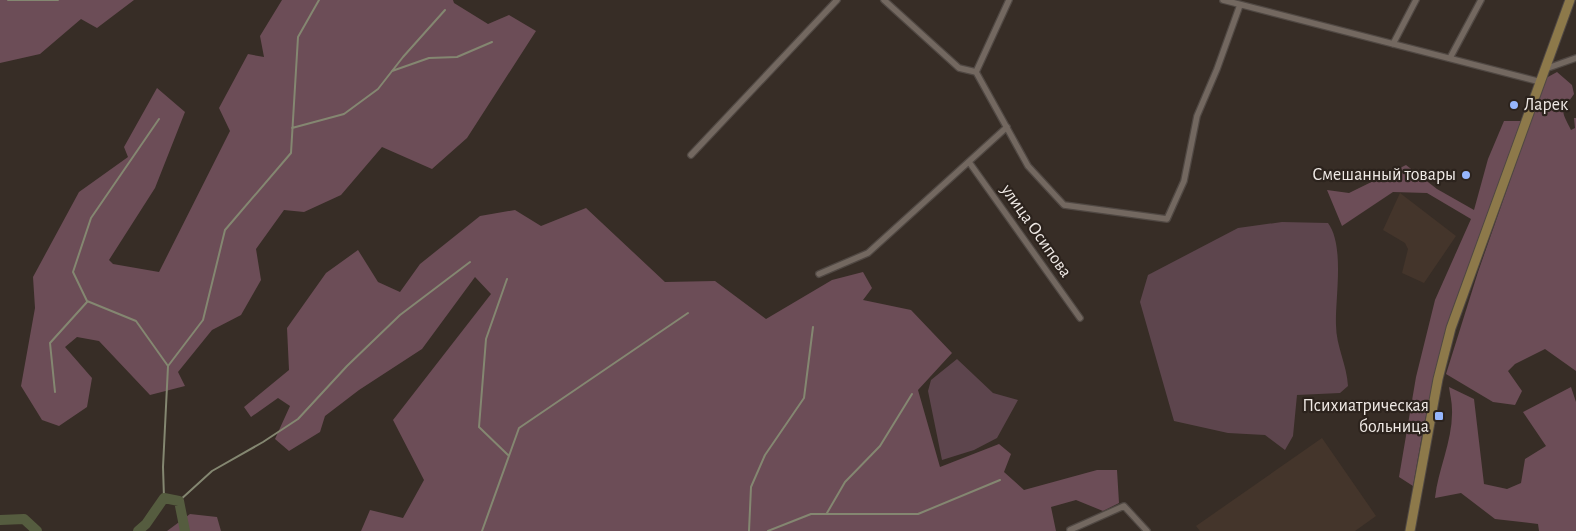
<svg xmlns="http://www.w3.org/2000/svg" width="1576" height="531" font-family="'Alegreya Sans',sans-serif">
<style>
.built{fill:#44352b}
.green{fill:#5d454d}
.forest{fill:#6c4d57}
.lines{fill:none;stroke-linecap:round;stroke-linejoin:round}
.stream{stroke:#848771;stroke-width:2}
.river{stroke:#555c3f;stroke-width:10}
.street-casing{stroke:#504843;stroke-width:8}
.primary-casing{stroke:#504843;stroke-width:11}
.street{stroke:#736860;stroke-width:5.5}
.primary{stroke:#8d794a;stroke-width:9}
.poi-dot{fill:#96b6fd;stroke:#2c231d;stroke-width:2}
.labels{text-anchor:middle;dominant-baseline:central;stroke-width:4.5;stroke-linejoin:round;paint-order:stroke}
.poi-label{font-size:18px;fill:#f0eae6;stroke:#2c231d;text-anchor:end}
.street-label{font-size:18px;fill:#f0eae6;stroke:#2c231d}
</style>
<rect width="100%" height="100%" fill="#372d26"/>
<path class="built" d="M1400 193 1456 236 1424 283 1402 273 1408 249 1405 243 1383 230Z
M1322 438 1376 516 1355 531H1200L1196 526Z"/>
<path class="green" d="M1282 222 1328 223C1345 246 1335 298 1336 325 1336 346 1347 365 1348 386L1340 393 1297 395 1293 436 1285 450 1265 435 1228 433 1174 421 1140 302 1148 275 1238 228Z
M957 359 993 393 1018 400 997 438 974 450 942 460 928 391 931 380Z"/>
<path class="forest" d="M0 0H134L97 28 81 19 40 54 0 63Z
M282 0H453L454 3 488 24 509 15 536 31 467 138 432 169 382 147 341 195 304 212 284 210 256 249 261 280 241 315 212 330 178 372 185 386 150 395 99 341 77 337 65 347 92 378 87 407 59 426 42 420 21 386 35 308 33 277 79 192 128 157 124 147 157 88 185 112 155 188 109 260 113 264 159 272 230 131 219 108 248 54 264 57 260 36Z
M1557 72 1572 85 1574 94C1562 112 1559 107 1571 130L1575 128 1574 118H1576V371L1545 349 1515 364 1508 371 1522 391 1515 405 1493 402 1446 374 1478 272 1546 78Z
M1504 121H1521L1453 308 1424 424 1413 486 1399 477 1416 377 1435 300 1471 219 1427 193 1393 192 1342 226 1327 190 1349 193 1406 165 1437 189 1474 210 1488 159Z
M586 208 665 282 715 281 766 319 832 280 863 272 872 288 863 300 911 310 952 353 918 390 940 467 999 444 1011 454 1004 472 1024 490 1097 470H1117L1119 503 1103 511 1076 500 1051 507 1056 531H361L370 510 403 518 424 480 393 420 491 294 475 277 422 349 359 390 325 416 320 432 289 451 275 439 290 406 278 398 251 417 244 407 289 370 287 328 326 273 358 250 378 282 400 292 420 264 480 216 515 210 541 226Z
M1449 387 1474 399 1484 484 1507 489 1521 483 1525 459 1546 446 1523 412 1571 387 1576 402V531H1539L1538 524 1495 519 1461 493 1435 498C1438 469 1453 440 1452 410 1452 402 1450 394 1449 387Z
M190 514 217 517 221 531H167Z"/>
<g class="lines">
<path class="stream" d="M8 0H58
M392 71 429 58 457 57 492 42
M159 119 91 218 73 272 87 301 136 321 168 366
M292 128 344 114 378 89 403 57 445 10
M507 279 486 339 479 427 508 455
M55 392 50 343 87 302
M164 498 163 467 168 366 203 320 225 230 291 153 298 37 319 0
M179 501 212 471 263 442 298 419 347 366 400 315 470 262
M827 513 845 482 880 446 912 394
M482 531 519 428 688 313
M749 531 751 487 765 455 804 398 813 327
M768 531 811 514H918L1000 480"/>
<path class="river" d="M0 520 24 519 37 531
M138 531 146 524 164 498 179 501 185 531"/>
<g class="street-casing">
<path id="street" d="M884 0 959 68 976 72
M1009 0 976 72 1028 166 1064 205 1167 219 1184 181 1197 116 1217 69 1240 5
M1223 0 1541 82
M1393 44 1416 0
M1450 58 1481 0
M1545 69 1576 58
M691 155 837 0
M969 162 1080 318
M819 274 868 253 1007 127
M1070 530 1124 506 1147 531"/>
</g>
<g class="primary-casing">
<path id="primary" d="M1410 531 1438 379 1451 328 1570 0"/>
</g>
<use href="#street" class="street"/>
<use href="#primary" class="primary"/>
</g>
<g class="poi-dot">
<circle cx="1514" cy="105" r="5"/>
<circle cx="1466" cy="175" r="5"/>
<rect x="1434" y="411" width="10" height="10" rx="2.5"/>
</g>
<g class="labels">
<g class="poi-label">
<text x="1524" y="105" text-anchor="start">Ларек</text>
<text x="1456" y="175">Смешанный товары</text>
<text x="1429" y="406">Психиатрическая<tspan x="1429" dy="21">больница</tspan></text>
</g>
<g class="street-label">
<text transform="translate(1036 231) rotate(55)">улица Осипова</text>
</g>
</g>
</svg>
